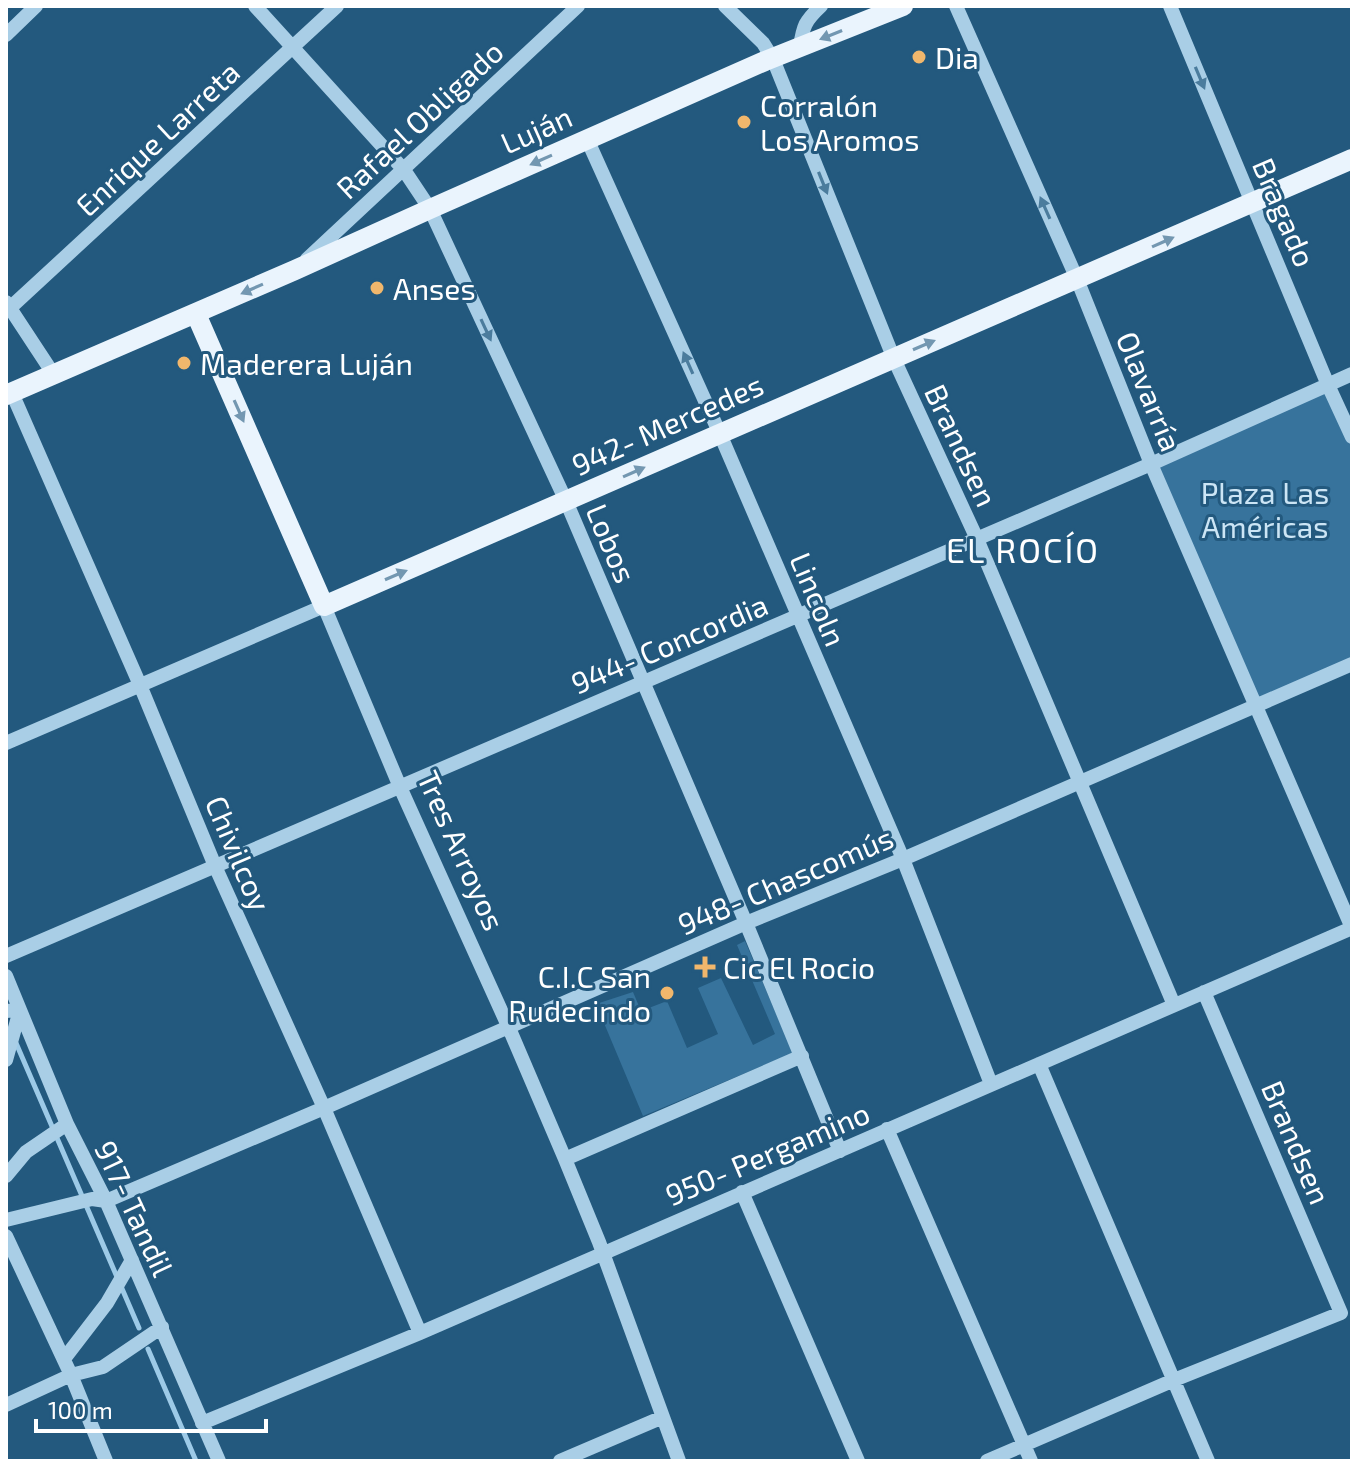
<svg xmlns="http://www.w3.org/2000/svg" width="1358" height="1467" font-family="'Exo 2',sans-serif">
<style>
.green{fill:#37739c}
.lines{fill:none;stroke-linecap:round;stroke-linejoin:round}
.stream{stroke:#9dcae7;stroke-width:5}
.minor{stroke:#a9cee6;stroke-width:14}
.major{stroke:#eaf4fd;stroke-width:20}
.oneway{fill:#7397b1}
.oneway2{fill:#4b7c9d}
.poi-dot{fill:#f1b76c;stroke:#23597e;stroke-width:3}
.labels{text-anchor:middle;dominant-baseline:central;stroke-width:6;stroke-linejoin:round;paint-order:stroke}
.poi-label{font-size:30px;fill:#fff;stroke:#23597e;text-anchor:start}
.street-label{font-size:30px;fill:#fff;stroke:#23597e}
.park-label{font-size:30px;fill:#cce5f5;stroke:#23597e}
.quarter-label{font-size:34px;letter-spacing:2px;fill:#fff;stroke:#23597e}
</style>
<rect width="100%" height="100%" fill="#23597e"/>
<path class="green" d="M1328 385 1352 437V664L1256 706 1151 464Z
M745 941 793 1053 643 1116 596 1004 633 992 641 1011 667 1001 687 1048 718 1034 698 988 721 978 753 1045 775 1034 737 945Z"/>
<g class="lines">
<path class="stream" d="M16 1043 139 1328
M148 1349 196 1461"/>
<path class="minor" d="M255 6 404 170 430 209 566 501 746 923 840 1151
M725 6 763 43 773 59 894 359 977 539 1174 1005
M956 6 1077 279 1151 464 1352 928
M1170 6 1328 385 1352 437
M6 35 36 6
M800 47C803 26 805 21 821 6
M587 139 720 434 903 859 991 1084
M307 259 578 6
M6 302 54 375
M11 307 337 6
M12 393 140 685 215 866 324 1108 420 1333
M6 743 324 606 400 787 509 1028 565 1159 599 1242 679 1461
M6 956 1151 464 1352 374
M6 976 67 1124 106 1201 219 1461
M6 1011 20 1010 6 1060
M1039 1064 1208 1461
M887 1129 1031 1461
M565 1159 802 1056
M6 1176 26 1152 67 1124
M742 1192 858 1461
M6 1220 92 1199 106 1201 324 1108 746 923 903 859 1352 664
M6 1236 71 1375 106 1461
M64 1359 107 1303 132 1260
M6 1405 71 1375 103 1367 162 1327
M202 1423 420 1333 1352 928
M560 1461 663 1417
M987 1461 1174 1380 1341 1313 1204 992"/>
<path class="major" d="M196 314 324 606 1352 159
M6 395 295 270 430 209 765 61 903 6"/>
</g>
<defs><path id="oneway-solid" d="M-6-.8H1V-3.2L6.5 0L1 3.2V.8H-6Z" transform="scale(2)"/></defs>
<g class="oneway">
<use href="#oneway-solid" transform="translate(831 35) rotate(158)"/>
<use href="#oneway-solid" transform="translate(541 160) rotate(156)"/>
<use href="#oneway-solid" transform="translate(1163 242) rotate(-24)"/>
<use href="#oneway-solid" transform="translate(252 289) rotate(156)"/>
<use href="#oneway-solid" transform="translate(924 345) rotate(-23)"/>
<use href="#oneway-solid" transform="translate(239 411) rotate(66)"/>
<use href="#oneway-solid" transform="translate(634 472) rotate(-24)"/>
<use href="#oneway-solid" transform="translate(396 575) rotate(-23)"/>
</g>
<g class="oneway2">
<use href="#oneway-solid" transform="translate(1200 78) rotate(67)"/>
<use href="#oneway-solid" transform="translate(823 183) rotate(68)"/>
<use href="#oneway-solid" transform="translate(1045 208) rotate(-114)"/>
<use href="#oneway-solid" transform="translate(486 330) rotate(65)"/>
<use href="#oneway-solid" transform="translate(688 363) rotate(-114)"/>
</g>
<g class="poi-dot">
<circle cx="919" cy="57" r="8"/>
<circle cx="744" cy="122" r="8"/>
<circle cx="377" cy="288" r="8"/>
<circle cx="184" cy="363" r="8"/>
<path d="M701 955h8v8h8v8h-8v8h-8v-8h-8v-8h8z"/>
<circle cx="667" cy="993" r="8"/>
</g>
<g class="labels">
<g class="poi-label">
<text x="935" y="57">Dia</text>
<text x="760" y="105">Corralón<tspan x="760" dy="34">Los Aromos</tspan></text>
<text x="393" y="288">Anses</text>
<text x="200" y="363">Maderera Luján</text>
<text x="723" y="967">Cic El Rocio</text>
<text x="651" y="976" text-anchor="end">C.I.C San<tspan x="651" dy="34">Rudecindo</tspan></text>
</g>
<g class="street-label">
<text transform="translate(419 119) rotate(-43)">Rafael Obligado</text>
<text transform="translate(536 129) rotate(-24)">Luján</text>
<text transform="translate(157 138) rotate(-43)">Enrique Larreta</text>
<text transform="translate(1285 212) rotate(67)">Bragado</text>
<text transform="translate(1150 391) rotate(68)">Olavarría</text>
<text transform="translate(667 424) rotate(-24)">942- Mercedes</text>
<text transform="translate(962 445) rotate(65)">Brandsen</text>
<text transform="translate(612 543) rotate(67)">Lobos</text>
<text transform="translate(819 599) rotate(67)">Lincoln</text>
<text transform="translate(669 643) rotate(-23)">944- Concordia</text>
<text transform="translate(462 850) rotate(66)">Tres Arroyos</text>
<text transform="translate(239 853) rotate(67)">Chivilcoy</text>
<text transform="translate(785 880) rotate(-23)">948- Chascomús</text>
<text transform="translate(1297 1142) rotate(67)">Brandsen</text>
<text transform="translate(767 1153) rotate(-23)">950- Pergamino</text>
<text transform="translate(135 1208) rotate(65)">917- Tandil</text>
</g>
<g class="park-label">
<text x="1265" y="492">Plaza Las<tspan x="1265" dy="34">Américas</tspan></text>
</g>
<g class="quarter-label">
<text x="1023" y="549">EL ROCÍO</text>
</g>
</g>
<rect width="1358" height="1467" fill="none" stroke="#ffffff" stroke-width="16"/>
<path d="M36 1419v12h230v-12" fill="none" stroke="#ffffff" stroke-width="4"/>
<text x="48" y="1419" font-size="24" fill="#ffffff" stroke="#23597e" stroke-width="6" paint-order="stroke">100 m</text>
</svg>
